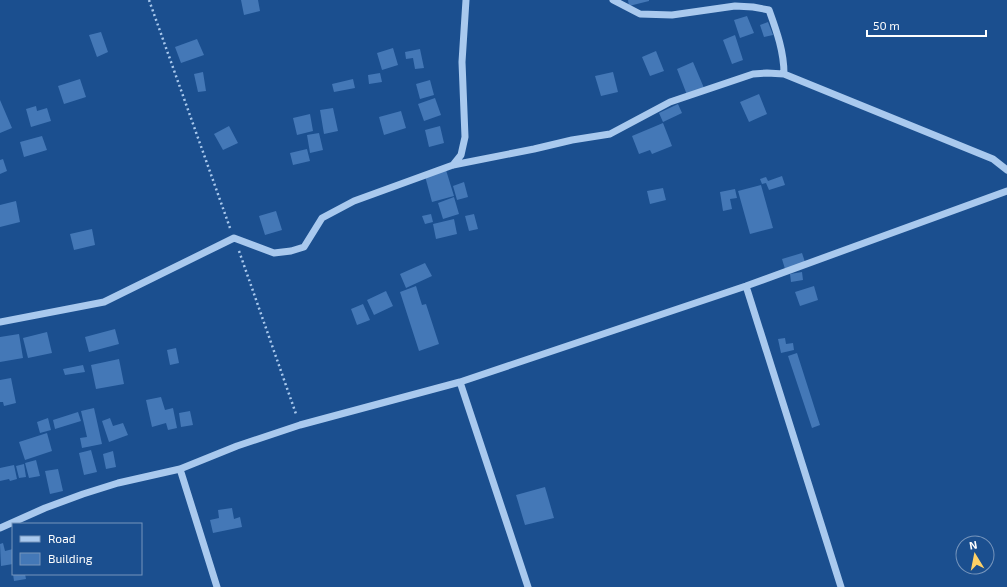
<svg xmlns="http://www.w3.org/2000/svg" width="1007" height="587" font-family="'Exo 2',sans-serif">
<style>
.building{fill:#4478b7}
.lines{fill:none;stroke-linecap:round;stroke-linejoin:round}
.path{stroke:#a9c9ee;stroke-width:2.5;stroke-dasharray:2 3;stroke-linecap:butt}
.minor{stroke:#a9c9ee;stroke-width:7}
</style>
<rect width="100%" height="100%" fill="#1b4f8f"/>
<path class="building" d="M241 0H258L260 11 244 15Z
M628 0H649V1L629 6Z
M747 16 754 33 740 38 734 20Z
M768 22 773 35 764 37 760 25Z
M101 32 108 52 97 57 89 35Z
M735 35 743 60 732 64 723 40Z
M197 39 204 55 181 63 175 47Z
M393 48 398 65 382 70 377 53Z
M420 49 424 68 415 69 413 58 406 59 405 52Z
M656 51 664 71 650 76 642 57Z
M693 62 704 88 687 95 677 69Z
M203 72 206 91 198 92 194 74Z
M613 72 618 92 601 96 595 76Z
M380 73 382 82 369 84 368 75Z
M80 79 86 97 64 104 58 86Z
M353 79 355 88 334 92 332 84Z
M430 80 434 95 420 99 416 84Z
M759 94 767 114 749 122 740 102Z
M435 98 441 115 424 121 418 104Z
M0 100 12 128 0 133Z
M678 104 682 113 663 122 659 113Z
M36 106 37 111 47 108 51 121 31 127 26 109Z
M333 108 338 131 324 134 320 110Z
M401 111 406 128 384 135 379 117Z
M310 114 313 131 297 135 293 118Z
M663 123 672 146 652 154 650 150 639 154 632 136Z
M229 126 238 143 223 150 214 134Z
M440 126 444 143 429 147 425 130Z
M319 133 323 150 310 153 307 135Z
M42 136 47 150 24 157 20 142Z
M307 149 310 161 293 165 290 153Z
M3 159 7 171 0 174V160Z
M446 170 454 196 432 202 425 176Z
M782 176 785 185 769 190 766 183 762 184 760 179 766 177 768 181Z
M464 182 468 197 457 200 453 186Z
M761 185 773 228 750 234 738 191Z
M663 188 666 200 650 204 647 191Z
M735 189 737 198 730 199 732 209 723 211 720 192Z
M454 197 459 214 443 219 438 203Z
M16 201 20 222 0 227V205Z
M276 211 282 230 265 235 259 216Z
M431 214 433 222 425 224 422 216Z
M474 214 478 229 469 231 465 216Z
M454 219 457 234 436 239 433 224Z
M92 229 95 245 74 250 70 234Z
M802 253 805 262 785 269 782 259Z
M425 263 432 276 406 288 400 274Z
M802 272 803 280 791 282 790 274Z
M416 286 422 305 426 304 439 344 419 351 400 292Z
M814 286 818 300 800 306 795 292Z
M386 291 393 306 374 315 367 300Z
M363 304 370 320 357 325 351 309Z
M115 329 119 344 89 352 85 337Z
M47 332 52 353 28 358 23 338Z
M19 334 23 358 0 362V337Z
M785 338 786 344 793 343 794 350 781 353 778 339Z
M176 348 179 363 170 365 167 350Z
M797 353 820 425 812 428 788 356Z
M119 359 124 384 96 389 91 365Z
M83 365 85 372 65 375 63 369Z
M11 378 16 403 4 406 3 402H0V380Z
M161 397 165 410 173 408 177 428 168 430 166 423 152 427 146 400Z
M94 408 102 444 82 448 80 438 87 437 81 411Z
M190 411 193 425 181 427 179 413Z
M78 412 81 421 55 429 53 420Z
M48 418 51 430 40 433 37 422Z
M110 418 113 426 123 423 128 435 109 442 102 421Z
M47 433 52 451 25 460 19 442Z
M91 450 97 472 84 475 79 453Z
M113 451 116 467 106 469 103 454Z
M36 460 40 476 29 478 25 463Z
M24 464 26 477 19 478 16 466Z
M14 465 17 479 10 481 9 479 0 481V468Z
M58 469 63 491 50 494 45 471Z
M545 487 554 518 525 525 516 495Z
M232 508 234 519 240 517 242 527 213 533 210 520 219 518 218 510Z
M3 543 5 551 13 549V564L1 566 0 544Z
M13 574H25L26 579 14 581Z"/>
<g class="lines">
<path class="path" d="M149 0 230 228
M239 251 296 414"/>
<path class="minor" d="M613 0 640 14 672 15 735 6 753 7 769 10C777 32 784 52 784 74L993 159 1007 170
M453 165 461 155 465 137 462 62 466 0
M746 286 841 587
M0 322 104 302 234 238 274 253 291 251 304 247 322 218 354 201 453 165 534 149 572 140 610 134 670 102 753 74 767 73 784 74
M460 382 528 587
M180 469 217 587
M0 528 45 508 83 494 118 483 180 469 237 446 300 425 460 382 746 286 1007 191"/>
</g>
<rect x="12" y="523" width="130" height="52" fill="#1b4f8f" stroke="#7695bc"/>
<rect x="20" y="536" width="20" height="6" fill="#a9c9ee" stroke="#7695bc"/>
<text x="48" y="543" font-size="12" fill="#ffffff">Road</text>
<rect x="20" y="553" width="20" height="12" fill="#4478b7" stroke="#7695bc"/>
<text x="48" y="563" font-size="12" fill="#ffffff">Building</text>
<g transform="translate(975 555) rotate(350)"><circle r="19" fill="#1b4f8f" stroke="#7695bc"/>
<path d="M0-3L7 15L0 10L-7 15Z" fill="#ffd166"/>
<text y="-6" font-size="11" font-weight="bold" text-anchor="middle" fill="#ffffff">N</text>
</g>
<path d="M867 30v6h119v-6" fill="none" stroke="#ffffff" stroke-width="2"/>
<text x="873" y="30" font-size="12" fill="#ffffff" stroke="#1b4f8f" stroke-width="3" paint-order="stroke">50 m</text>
</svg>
